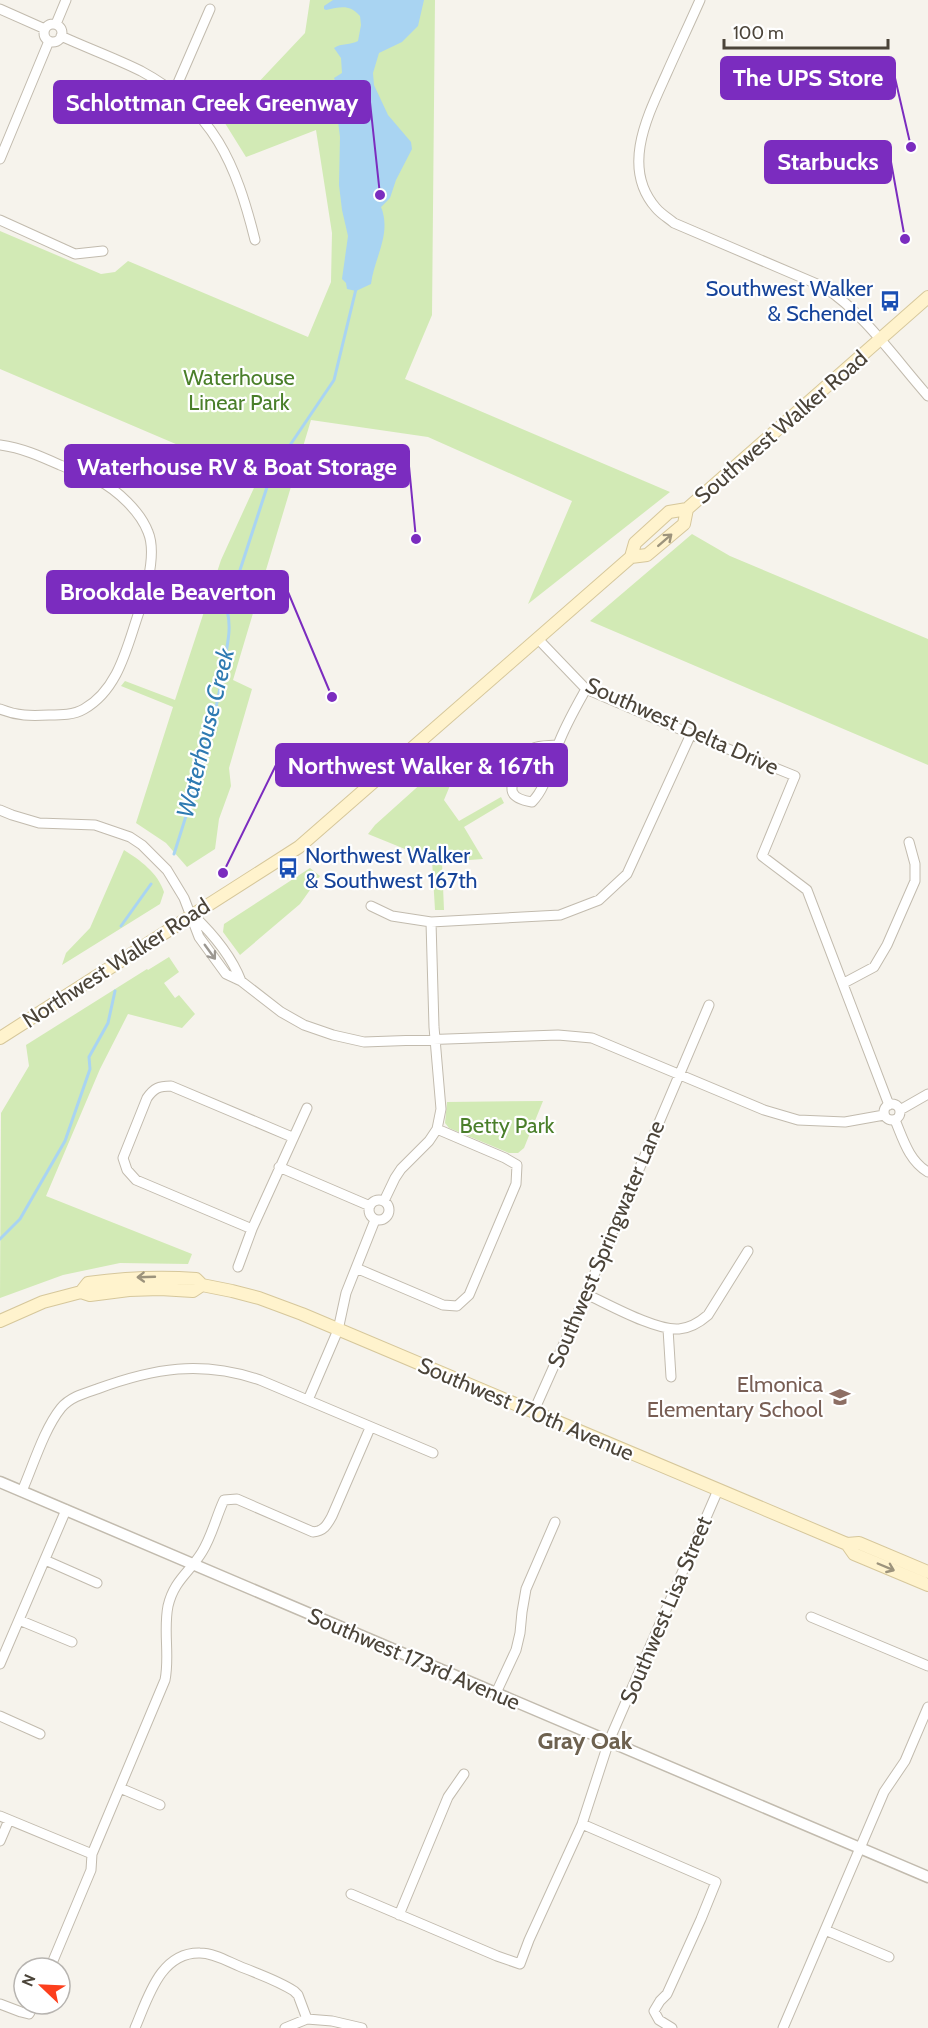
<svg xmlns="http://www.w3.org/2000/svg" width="928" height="2028" font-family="Cabin,sans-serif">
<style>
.green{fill:#d2eab5}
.water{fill:#a9d4f2}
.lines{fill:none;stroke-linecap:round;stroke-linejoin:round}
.stream{stroke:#a9d4f2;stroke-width:3}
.minor-casing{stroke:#c2bbae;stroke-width:11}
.tertiary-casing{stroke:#c2bbae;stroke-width:13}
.secondary-casing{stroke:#d6c79b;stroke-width:14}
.minor{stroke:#fff;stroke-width:9}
.tertiary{stroke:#fff;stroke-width:10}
.secondary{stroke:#fff3cd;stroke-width:12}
.oneway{stroke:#9c937c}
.oneway2{stroke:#9c9892}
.labels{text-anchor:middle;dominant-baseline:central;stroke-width:4.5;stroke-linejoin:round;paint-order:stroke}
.transit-label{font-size:22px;fill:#164399;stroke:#fff;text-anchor:end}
.park-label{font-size:22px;fill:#4a7f2a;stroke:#fff}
.street-label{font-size:22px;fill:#4b4439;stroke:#fff}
.education-label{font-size:22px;fill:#785e54;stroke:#fff;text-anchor:end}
.water-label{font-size:24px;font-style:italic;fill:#2e7ab2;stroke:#fff}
.neighbourhood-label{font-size:24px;font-weight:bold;fill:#6e6250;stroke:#fff}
.leader{fill:none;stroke:#7b2cbf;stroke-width:2}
.callout-dot{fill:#7b2cbf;stroke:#fff;stroke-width:2}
.callout{fill:#7b2cbf;stroke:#7b2cbf;stroke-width:2}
.callout-label{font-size:24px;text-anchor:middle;font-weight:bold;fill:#fff}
</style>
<rect width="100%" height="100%" fill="#f6f3ec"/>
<path class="green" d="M310 0H435L432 315 405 379 670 492 528 604 572 501 428 437 311 420 233 680 252 689 229 768 231 786 219 819 215 849 187 867 166 843 136 823 173 707 121 686 125 681 175 700 221 560 258 479 0 369V231L101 274 115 272 128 261 308 337 331 282 332 233 316 130 246 157 223 120 305 33Z
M692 534 730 556 928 639V765L590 621Z
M456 743 466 747 444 800 459 821 501 797 504 803 464 827 483 859 442 862 444 910H435L432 860 368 834 375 825 454 754V745Z
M124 850C140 860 158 873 164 892L160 904 62 965 66 953 90 928Z
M310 868 320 876 300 904 240 955 223 932 224 924Z
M169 957 179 972 164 983 175 998 179 995 195 1014 182 1028 128 1014 100 1069 46 1196 192 1254 188 1264 120 1263 63 1275 0 1298 1 1113 29 1066 26 1045 147 969 148 970Z
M543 1101 524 1148 518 1153H509L449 1128 445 1123 447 1102Z"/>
<path class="water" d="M333 0H424L418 26 402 42 379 53 373 73 374 85 388 115 411 142 412 149 396 180 390 198 381 207C392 234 374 258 371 284L356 291 347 289 346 283 342 279 348 236 342 210 339 185 340 137 337 113V106L341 96 334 78 342 73 341 58 334 48C341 43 351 45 358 41L361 25 360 16C349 4 341 7 326 10L324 9V6Z"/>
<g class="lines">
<path class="stream" d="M174 854C194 791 214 730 224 665 227 645 232 629 227 610L269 481 282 457 334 380 356 289
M121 926 151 884
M0 1239 20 1219 65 1141 90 1069 89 1057 108 1023 115 991"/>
<g class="minor-casing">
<path id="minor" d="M700 0C689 25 677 50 666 75 647 117 621 168 656 208 661 214 668 218 674 223L824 287C863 312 897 361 928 396
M0 9 45 29
M56 24 66 0
M44 33a9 9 0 1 1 18 0a9 9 0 1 1-18 0Z
M61 36C87 48 115 58 141 71 214 110 236 164 255 240
M174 92 210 9
M0 159 49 41
M0 220 75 254 103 251
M0 445C22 448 40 456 60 465 72 470 86 474 98 480 117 490 140 511 148 532 157 553 146 591 139 612 127 646 119 689 84 709 74 715 61 715 49 715 31 716 17 716 0 709
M538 639 586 689 691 734 795 776 762 856 807 890 889 1105
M557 745C550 746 540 745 534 748 524 753 521 761 517 770 509 790 508 798 532 802 547 787 550 763 558 745 565 726 576 707 586 689
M0 810 12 815 39 823 95 825 130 837 142 845 167 870 184 898 199 937 226 974 241 981 281 1012 304 1025 333 1035 364 1042 558 1035 592 1038 764 1110 798 1120 845 1122 884 1115
M371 906 392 916 431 922 560 915 599 900 627 874 691 734
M193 915C213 934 231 955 241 981
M844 983 874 967 887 945 915 881V864L909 842
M884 1112a8 8 0 1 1 16 0a8 8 0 1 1-16 0Z
M900 1110 928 1094
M895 1120C903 1139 909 1161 928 1172
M279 1167 370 1206
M369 1210a10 10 0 1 1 20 0a10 10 0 1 1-20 0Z
M384 1201 395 1178 401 1169 429 1141 437 1129 441 1109 434 1027 431 922
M252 1229 136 1180 127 1170 123 1158 147 1098C154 1088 159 1086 171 1086L292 1137
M238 1267 252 1229 307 1108
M356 1268 443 1305 457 1306 469 1295 516 1184 517 1165 505 1158 437 1129
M586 1294C608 1304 656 1331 679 1329 690 1328 700 1322 708 1315L748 1251
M668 1329 671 1377
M308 1400 338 1330 346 1293 375 1220
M533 1413 586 1294 709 1005
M22 1491C33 1466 44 1429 61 1408 70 1397 85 1393 97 1389 154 1368 201 1360 260 1380L433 1453
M45 1560 97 1583
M811 1617 928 1666
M19 1620 72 1642
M0 1664 66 1510
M496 1693 516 1650 520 1633 522 1612 526 1589 555 1522
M0 1716 40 1734
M120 1788 160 1805
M0 1816 92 1854
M582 1824 716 1882 701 1919 667 1994 660 2001 654 2011 659 2020 672 2028
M0 1841 9 1820
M351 1894 497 1956 520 1964 529 1940 582 1824 609 1741 718 1490
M399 1915 448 1797 464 1774
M825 1930 889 1957
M50 1968 91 1870 92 1854 165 1680C170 1656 163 1631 168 1606 174 1580 190 1572 202 1552 212 1536 216 1517 224 1500L237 1499 313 1532C324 1531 327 1525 332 1516L370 1428
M0 2004 21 2012 29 2014 35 2004
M135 2028C148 1998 160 1952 200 1953 213 1953 227 1961 239 1966 258 1974 277 1980 294 1991L298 1995 307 2019
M285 2028 307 2019 332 2021 362 2028
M783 2028 884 1792 905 1761 928 1707"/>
</g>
<g class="tertiary-casing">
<path id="tertiary" d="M0 1482 928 1877"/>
</g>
<g class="secondary-casing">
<path id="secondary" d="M631 557 635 543 669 512 687 509 928 297
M0 1038 299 847 631 557 647 555 684 524 687 509
M81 1292 88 1283C124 1278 159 1276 196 1279L202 1285 232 1291 259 1298 302 1314 847 1544 859 1543 928 1572
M0 1321 43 1302 81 1292 90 1295 129 1290 160 1289 193 1291 202 1285
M847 1544 854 1554 928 1585"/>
</g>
<use href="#minor" class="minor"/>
<use href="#tertiary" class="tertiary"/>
<use href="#secondary" class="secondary"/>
</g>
<defs><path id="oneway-shaft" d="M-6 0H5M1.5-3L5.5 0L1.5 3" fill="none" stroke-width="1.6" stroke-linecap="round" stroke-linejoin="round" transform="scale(1.5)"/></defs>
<g class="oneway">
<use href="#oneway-shaft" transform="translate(665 540) rotate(-41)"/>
<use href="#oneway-shaft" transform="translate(146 1277) rotate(178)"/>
<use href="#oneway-shaft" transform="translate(886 1567) rotate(23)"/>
</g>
<use class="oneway2" href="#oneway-shaft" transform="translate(210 952) rotate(54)"/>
<defs>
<g id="bus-bare" transform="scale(1.62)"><path d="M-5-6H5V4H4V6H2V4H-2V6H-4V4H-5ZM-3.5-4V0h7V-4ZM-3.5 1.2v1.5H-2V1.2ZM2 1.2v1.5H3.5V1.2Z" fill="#1a4fb4" stroke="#fff" stroke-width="2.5" paint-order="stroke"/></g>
<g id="school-bare" transform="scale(1.62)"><path d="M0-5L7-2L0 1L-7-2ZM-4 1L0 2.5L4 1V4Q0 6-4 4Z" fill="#8d6e63" stroke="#fff" stroke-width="2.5" paint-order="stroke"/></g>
</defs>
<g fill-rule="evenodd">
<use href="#bus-bare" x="890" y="301"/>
<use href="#bus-bare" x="288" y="868"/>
<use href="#school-bare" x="840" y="1397"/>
</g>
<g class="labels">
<g class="transit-label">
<text x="873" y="288">Southwest Walker<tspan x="873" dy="25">&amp; Schendel</tspan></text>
<text x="305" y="855" text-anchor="start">Northwest Walker<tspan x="305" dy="25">&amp; Southwest 167th</tspan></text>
</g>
<g class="park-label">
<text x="239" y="377">Waterhouse<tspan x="239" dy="25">Linear Park</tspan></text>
<text x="507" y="1125">Betty Park</text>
</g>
<g class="street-label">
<text transform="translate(781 427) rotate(-41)">Southwest Walker Road</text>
<text transform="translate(682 726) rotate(24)">Southwest Delta Drive</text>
<text transform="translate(116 963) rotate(-33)">Northwest Walker Road</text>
<text transform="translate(606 1244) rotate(-67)">Southwest Springwater Lane</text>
<text transform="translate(526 1409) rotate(23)">Southwest 170th Avenue</text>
<text transform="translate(666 1610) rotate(-67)">Southwest Lisa Street</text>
<text transform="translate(414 1659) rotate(23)">Southwest 173rd Avenue</text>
</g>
<g class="education-label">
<text x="823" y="1384">Elmonica<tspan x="823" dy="25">Elementary School</tspan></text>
</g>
<g class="water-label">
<text transform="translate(205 733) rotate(-76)">Waterhouse Creek</text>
</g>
<g class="neighbourhood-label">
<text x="585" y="1740">Gray Oak</text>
</g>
</g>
<path class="leader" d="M911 147L895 78M380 195L370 102M905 239L891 162M416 539L409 466M332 697L288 592M223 873L276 765"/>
<g class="callout-dot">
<circle cx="911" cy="147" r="6"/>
<circle cx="380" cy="195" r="6"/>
<circle cx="905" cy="239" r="6"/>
<circle cx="416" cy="539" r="6"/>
<circle cx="332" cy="697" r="6"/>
<circle cx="223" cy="873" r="6"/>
</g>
<g class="callout">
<rect x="721" y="57" width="174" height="42" rx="6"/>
<rect x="54" y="81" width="316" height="42" rx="6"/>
<rect x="765" y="141" width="126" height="42" rx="6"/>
<rect x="65" y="445" width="344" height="42" rx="6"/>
<rect x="47" y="571" width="241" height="42" rx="6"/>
<rect x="276" y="744" width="291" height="42" rx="6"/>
</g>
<g class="callout-label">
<text x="808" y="86">The UPS Store</text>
<text x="212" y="111">Schlottman Creek Greenway</text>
<text x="828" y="170">Starbucks</text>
<text x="237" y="475">Waterhouse RV &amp; Boat Storage</text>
<text x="168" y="600">Brookdale Beaverton</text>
<text x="421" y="774">Northwest Walker &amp; 167th</text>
</g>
<g transform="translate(42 1986) rotate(293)"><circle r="28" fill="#ffffff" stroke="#b7b4b0" stroke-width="1.5"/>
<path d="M0-4.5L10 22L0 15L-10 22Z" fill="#fc3f1d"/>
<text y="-9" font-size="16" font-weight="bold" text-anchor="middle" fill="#4b4439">N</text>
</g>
<path d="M724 39v9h164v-9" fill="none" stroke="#4b4439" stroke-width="3"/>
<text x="733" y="39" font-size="18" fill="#4b4439" stroke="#ffffff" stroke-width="4.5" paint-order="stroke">100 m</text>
</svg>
